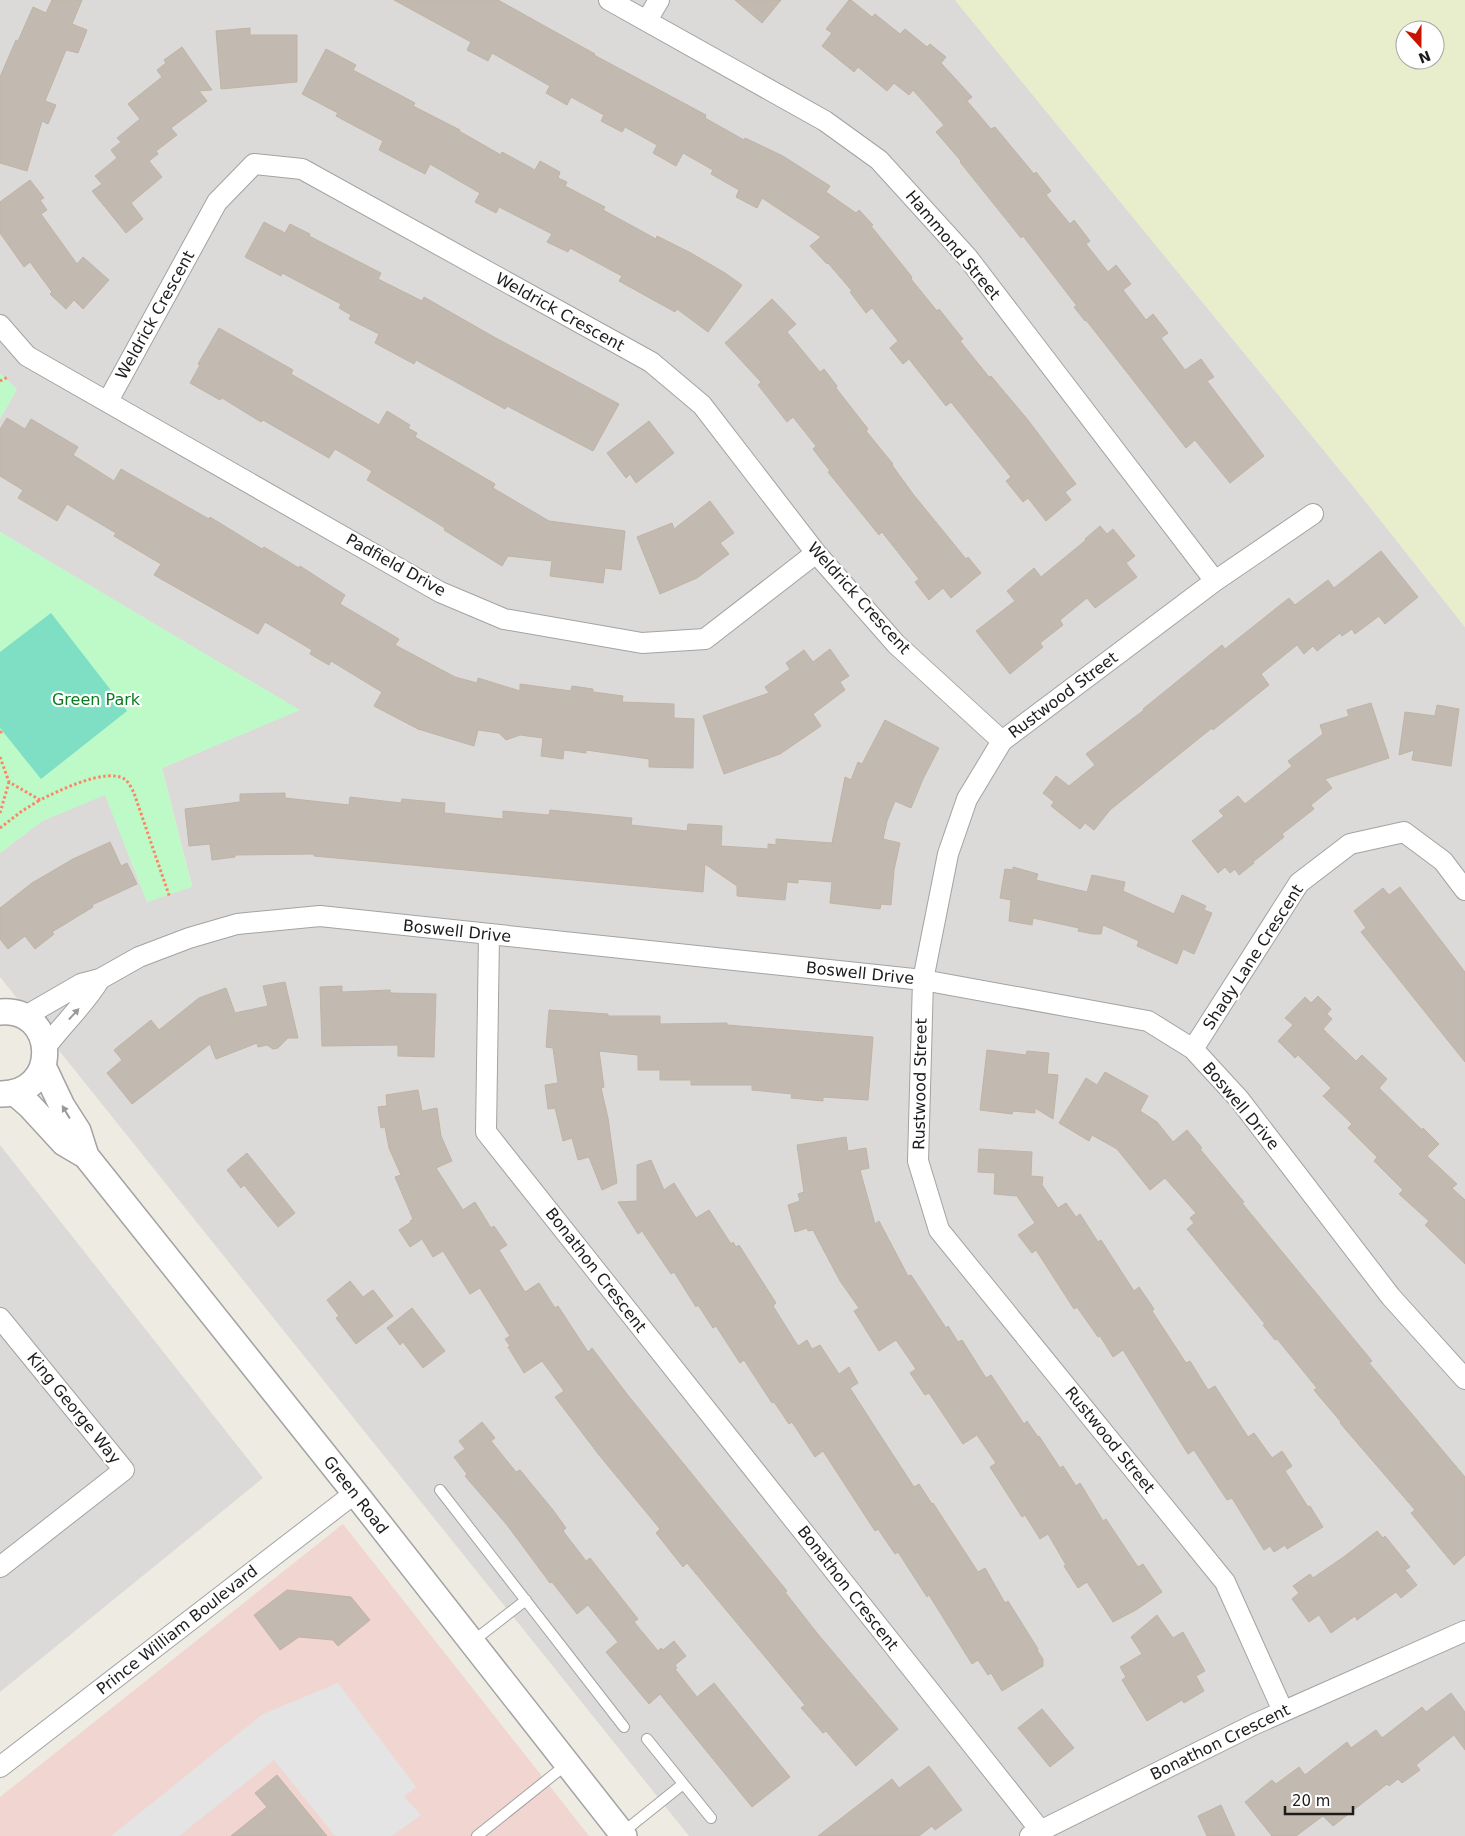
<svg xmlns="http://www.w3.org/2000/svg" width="1465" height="1836" font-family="'DejaVu Sans',sans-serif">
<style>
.residential{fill:#dbdad9}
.commercial{fill:#f0d5d0}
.farmland{fill:#e8eecc;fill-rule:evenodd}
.park{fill:#bdfac8}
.pitch{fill:#7edfc4}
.parking{fill:#e4e4e4}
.building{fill:#c2bab1;stroke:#c0b3a4}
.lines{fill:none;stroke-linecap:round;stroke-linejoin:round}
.service-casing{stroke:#a3a3a3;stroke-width:12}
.minor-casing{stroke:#a3a3a3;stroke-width:22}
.tertiary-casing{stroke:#a3a3a3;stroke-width:28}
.path{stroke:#fc8565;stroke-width:3;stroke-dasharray:2.5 2.5;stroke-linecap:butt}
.service{stroke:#fff;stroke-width:10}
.minor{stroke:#fff;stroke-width:20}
.tertiary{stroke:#fff;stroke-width:25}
.oneway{fill:#999}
.labels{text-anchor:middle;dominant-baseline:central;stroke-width:4.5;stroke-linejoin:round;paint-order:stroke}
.street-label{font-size:16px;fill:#1c1c1c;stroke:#fff}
.park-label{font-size:16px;fill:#097c1f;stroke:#fff}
</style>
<rect width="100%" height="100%" fill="#eeebe2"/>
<path class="residential" d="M0 0H955L1362 497 1465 627V1836H689L0 977V853L42 821 105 794 147 902 192 886 162 768 299 710 0 532V419L17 389 0 374Z
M0 1145 263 1478 0 1692Z"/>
<path class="commercial" d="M343 1524 589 1836H0V1797Z"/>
<path class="farmland" d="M955 0H1465V627L1362 497ZM1405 30H1435V60H1405Z"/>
<path class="park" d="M0 374 17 389 0 419Z
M0 532 300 710 162 768 192 887 147 902 105 795 42 821 0 853Z"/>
<path class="pitch" d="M51 613 127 711 41 779 0 728V652Z"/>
<path class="parking" d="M338 1683 416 1787 404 1797 421 1815 392 1836H335L274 1760 179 1836H111L263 1714Z"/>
<path class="building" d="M52 0H82L72 24 87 30 78 53 66 50 45 101 56 105 48 124 42 121 27 171 0 163V77L16 40 18 41 33 7 46 13Z
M394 0H498L595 54 594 55 706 115 705 118 744 140 745 138 783 156 830 186 826 192 856 213 859 210 873 225 871 226 912 277 911 279 937 311 939 309 963 339 960 341 989 377 991 376 1028 420 1076 484 1065 492 1071 500 1046 521 1028 498 1023 502 1006 481 1011 477 951 402 946 406 909 359 903 364 890 348 898 341 872 308 866 313 850 292 852 291 828 263 827 264 810 246 821 237 762 198 757 208 736 197 739 190 711 174 713 170 683 153 676 166 653 153 657 145 625 127 622 132 601 121 604 115 571 97 567 105 546 93 550 86 492 53 488 61 467 50 471 42Z
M735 0H781L762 23Z
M849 0H851L872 17 875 14 900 34 905 29 927 47 930 44 946 57 941 63 972 97 967 101 991 129 995 127 1034 174 1036 172 1051 191 1046 195 1070 224 1074 220 1090 241 1086 244 1108 272 1116 265 1131 284 1123 290 1146 320 1153 314 1168 333 1161 338 1185 370 1201 359 1214 377 1207 381 1264 456 1230 483 1195 440 1186 448 1086 320 1085 321 1074 307 1077 306 1023 236 1021 238 960 162 961 161 936 132 944 125 913 90 909 95 894 83 887 91 858 67 854 72 822 46 832 33 826 29Z
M250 28V35H297V82L221 89 216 31Z
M182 47 212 90 199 91 207 101 171 128 177 135 156 151 158 154 149 161 162 177 131 203 143 219 126 233 92 191 102 184 95 176 117 158 111 150 121 142 117 138 140 119 128 104 162 77 157 70 166 63 164 60Z
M326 49 356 65 353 70 415 103 413 106 460 130 459 131 501 155 502 152 535 170 540 161 560 172 558 178 567 182 565 186 605 207 603 210 656 239 657 236 691 253 725 273 742 285 708 332 677 309 675 312 619 281 622 276 570 248 568 252 547 242 552 234 499 207 496 213 475 202 480 193 430 164 425 174 379 150 383 141 336 116 338 113 302 94Z
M30 180 44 198 40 200 47 210 41 214 77 264 83 257 109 280 83 309 74 300 66 309 50 294 52 292 30 262 24 267 0 233V202Z
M264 222 285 233 290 224 310 234 309 236 381 273 378 279 422 301 424 297 494 337 619 404 593 451 507 406 505 409 416 360 414 364 375 343 379 334 349 319 351 315 339 308 341 304 282 273 281 276 245 257Z
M772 299 796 324 787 332 820 372 824 369 837 386 836 388 868 429 866 431 893 464 892 465 913 494 966 559 968 557 981 573 951 598 943 588 929 600 915 582 919 579 882 532 879 535 828 472 830 471 813 449 816 446 793 417 787 422 758 385 761 382 725 343Z
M219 328 293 370 291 374 379 425 387 411 410 425 408 428 417 433 415 437 495 484 493 488 549 521 625 531 621 570 605 568 603 583 550 576 552 561 508 556 502 566 444 530 445 528 367 480 372 471 335 449 329 458 263 420 261 422 222 398 220 400 190 383 200 365 198 364Z
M7 418 25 429 31 419 78 447 73 455 114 481 121 469 209 519 210 517 262 549 264 547 299 568 300 566 345 595 340 604 399 639 395 645 455 677 477 683 478 678 520 691V684L571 691 572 686 593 689V692L623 696 622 702 674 704V718L694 719 693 768 649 767V759L586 750V753L564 750 563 759 541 756 543 738 520 735 506 740 499 733 478 730 474 746 418 729 374 706 382 692 331 661 329 665 310 654 312 650 265 622 258 634 154 575 161 564 114 536 116 533 67 504 57 521 18 498 23 490 0 476V429Z
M649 421 674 453 636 483 630 474 626 478 607 453Z
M710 501 734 533 720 543 729 554 697 578 660 594 637 537 672 523 674 529Z
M1100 526 1107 534 1113 529 1135 556 1126 563 1137 577 1095 608 1087 598 1060 620 1063 625 1040 643 1043 647 1010 674 976 631 1015 601 1007 591 1034 568 1041 577 1086 540 1085 539Z
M1381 551 1418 597 1385 624 1379 616 1355 634 1352 629 1342 636 1340 633 1317 651 1313 646 1304 654 1297 645 1261 674 1269 685 1213 730 1212 728 1110 810 1094 830 1085 823 1080 829 1051 806 1054 802 1043 793 1056 776 1069 786 1095 765 1086 754 1144 710 1143 709 1222 645 1225 649 1289 598 1295 605 1328 580 1334 588Z
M830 649 849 676 840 682 845 690 813 714 821 726 780 754 724 774 703 716 769 693 765 687 790 669 786 663 804 650 813 662Z
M1371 703 1389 758 1325 779 1332 788 1311 805 1314 809 1282 834 1284 837 1253 862 1254 863 1239 875 1235 869 1230 873 1225 867 1218 873 1192 841 1224 816 1219 811 1238 796 1245 804 1292 766 1288 761 1323 734 1320 725 1349 716 1347 710Z
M1437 705 1459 709 1451 766 1412 760 1414 750 1399 755 1405 712 1435 716Z
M885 720 939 748 923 779 911 808 895 801 887 821 883 839 900 843 894 870 891 905 881 904 880 909 830 903 832 882 798 879V883L787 882 785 900 737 896V886L705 864 703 892 314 856V854L235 855V857L212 860 210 844 189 846 185 809 240 802V794L285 793V798L349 805 350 797 401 803 402 799 445 803 444 813 503 819V811L549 815 550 810 632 818 631 825 687 831 688 824 722 826 721 846 768 849V844L776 845V839L832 843 845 777 851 780 858 762 862 764Z
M110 842 121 866 127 863 137 884 92 905 93 907 52 932 54 934 35 949 25 936 8 949 0 939V908L32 883 73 859Z
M1013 867 1038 874 1036 880 1087 892 1092 875 1125 882 1123 891 1174 914 1182 895 1206 906 1204 910 1212 913 1194 954 1183 949 1177 964 1137 946 1139 941 1103 925 1101 934H1093L1078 931 1079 928 1033 918 1032 925 1009 921 1011 900 1000 898 1005 869 1013 870Z
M1400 887 1465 972V1062L1361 932 1366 928 1354 911 1383 888 1389 895Z
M285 982 298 1038H288L278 1048 273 1049 267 1045 258 1047 257 1043 216 1059 210 1044 132 1104 107 1073 122 1060 114 1050 151 1020 159 1030 199 998 226 988 235 1013 268 1006 263 986Z
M342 986V992L390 990V993L436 994 434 1057 398 1056V1045L322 1046 320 987Z
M1318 996 1331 1009 1327 1014 1332 1019 1323 1029 1356 1061 1362 1055 1387 1079 1379 1088 1422 1130 1423 1128 1439 1144 1427 1156 1457 1184 1452 1188 1465 1200V1264L1425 1225 1429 1221 1399 1194 1403 1190 1374 1161 1377 1157 1348 1128 1352 1124 1323 1096 1331 1088 1298 1055 1295 1058 1278 1041 1293 1025 1285 1018 1305 997 1311 1003Z
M549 1010 608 1014V1016H660V1024L727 1023V1025L873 1037 868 1100 823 1097V1101L791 1098 792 1094 752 1090V1085H691V1080H660V1070H638V1055L599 1051 604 1087 601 1088 608 1118 617 1183 602 1190 589 1157 578 1160 572 1138 563 1141 555 1108 548 1109 545 1085 558 1083 553 1048 546 1047Z
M987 1050 1026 1055 1027 1051 1049 1053 1047 1074 1058 1075 1053 1119 1035 1108V1113L1013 1111 1012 1114 980 1110Z
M1105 1072 1148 1096 1140 1111 1157 1122 1173 1142 1187 1130 1202 1148 1200 1149 1244 1202 1242 1203 1372 1361 1369 1363 1465 1477V1555L1454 1565 1411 1513 1415 1510 1340 1423 1341 1422 1314 1390 1317 1388 1277 1339 1275 1340 1263 1325 1265 1324 1187 1229 1194 1223 1190 1218 1196 1213 1165 1178 1150 1190 1117 1149 1092 1135 1089 1141 1059 1123 1086 1078 1097 1085Z
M418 1090 422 1111 437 1108 441 1136 452 1161 436 1168 463 1210 475 1202 491 1228 494 1226 507 1245 499 1250 525 1292 539 1283 555 1308 558 1306 588 1352 592 1348 627 1394 787 1591 785 1592 817 1633 898 1729 856 1766 826 1731 823 1733 801 1708 805 1705 687 1563 683 1567 656 1533 660 1529 599 1455 555 1397 564 1391 542 1361 524 1373 508 1347 510 1346 505 1339 510 1336 480 1288 470 1294 443 1251 433 1257 422 1239 410 1247 399 1230 411 1222 410 1221 413 1219 395 1177 401 1175 389 1148 385 1127 381 1128 378 1107 387 1106 386 1095Z
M846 1137 848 1151 866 1148 869 1168 860 1170 875 1224 879 1221 908 1276 911 1275 946 1328 948 1326 958 1342 962 1340 986 1378 991 1375 1024 1424 1027 1421 1038 1437 1039 1436 1060 1468 1063 1466 1076 1486 1080 1483 1103 1521 1106 1519 1138 1567 1143 1564 1162 1592 1136 1610 1113 1622 1087 1582 1078 1588 1064 1566 1066 1565 1048 1534 1040 1539 1025 1515 1022 1517 990 1467 996 1463 977 1435 963 1444 929 1393 925 1395 910 1373 916 1369 896 1340 879 1351 854 1311 859 1308 840 1281 813 1230 808 1231 807 1228 795 1232 788 1205 800 1201 798 1194 804 1192 797 1145Z
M979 1149 1032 1152 1031 1176 1043 1177 1042 1185 1058 1208 1066 1203 1076 1217 1080 1214 1098 1242 1101 1240 1134 1291 1139 1287 1154 1309 1152 1311 1186 1363 1190 1361 1208 1390 1215 1386 1248 1437 1254 1433 1272 1458 1282 1451 1292 1466 1285 1471 1308 1507 1310 1506 1323 1527 1287 1549 1285 1545 1274 1552 1270 1546 1264 1550 1232 1498 1227 1500 1194 1450 1188 1454 1123 1350 1113 1357 1100 1336 1098 1337 1077 1307 1074 1309 1036 1250 1032 1253 1018 1235 1035 1223 1017 1196 994 1194 995 1173 978 1172Z
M247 1153 295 1213 278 1227 244 1185 241 1188 227 1170Z
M651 1160 664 1190 674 1183 696 1218 709 1210 731 1244 733 1242 736 1247 739 1245 776 1303 773 1306 798 1346 807 1340 812 1349 820 1345 839 1374 849 1367 858 1383 850 1388 882 1438 914 1487 919 1484 932 1504 933 1503 978 1572 985 1568 1005 1603 1008 1601 1038 1649 1037 1650 1043 1659V1666L1002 1691 991 1673 988 1675 978 1660 972 1664 929 1595 927 1597 898 1552 895 1554 878 1529 875 1531 823 1451 815 1457 792 1422 789 1424 774 1402 772 1403 744 1360 740 1363 716 1326 713 1328 698 1305 696 1307 674 1272 671 1274 642 1231 638 1234 618 1202 637 1201V1165Z
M350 1281 363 1297 373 1290 393 1316 356 1344 336 1318 339 1316 327 1300Z
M412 1308 445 1351 423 1368 403 1342 400 1345 387 1328Z
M482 1422 495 1438 491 1441 516 1472 520 1470 553 1510 566 1528 563 1531 586 1561 590 1558 638 1619 634 1622 658 1651 661 1648 663 1650 674 1641 686 1656 675 1665 677 1668 675 1669 697 1697 714 1683 790 1777 752 1807 660 1694 649 1704 606 1652 618 1642 588 1605 577 1614 552 1582 550 1583 507 1525 465 1476 467 1474 454 1457 465 1449 459 1441Z
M1377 1531 1383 1538 1385 1536 1410 1567 1405 1570 1417 1585 1401 1598 1396 1592 1357 1620 1355 1616 1331 1633 1319 1615 1309 1622 1292 1599 1299 1593 1293 1586 1310 1574 1313 1578 1345 1556Z
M287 1590 351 1597 370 1620 338 1646 333 1640 299 1637 280 1650 254 1615Z
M1157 1615 1173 1638 1183 1632 1205 1671 1196 1676 1204 1691 1184 1703 1182 1700 1147 1721 1122 1680 1126 1677 1120 1667 1142 1654 1131 1637Z
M1451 1693 1465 1712V1750L1454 1735 1416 1765 1420 1770 1402 1783 1398 1779 1389 1786 1387 1784 1333 1826 1323 1816 1296 1836H1272L1245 1802 1272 1780 1276 1784 1299 1767 1305 1775 1347 1742 1351 1748 1376 1730 1382 1738 1422 1707 1426 1712Z
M1042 1709 1074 1748 1050 1767 1018 1728Z
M929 1766 962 1810 935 1830 932 1826 919 1836H818L892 1779 899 1788Z
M277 1775 327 1836H231L267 1807 255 1793Z
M1221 1805 1235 1836H1207L1198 1816Z"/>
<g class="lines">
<g class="service-casing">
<path id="service" d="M440 1490 624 1727
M472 1642 526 1600
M647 1739 711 1818
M622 1833 683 1784
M477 1836 567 1764"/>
</g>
<g class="minor-casing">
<path id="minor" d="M609 0 825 121 879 160 968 258 1215 581
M647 20 659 0
M0 325 27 356 440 592 504 619 642 643 705 639 816 553
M108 401 217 202 254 164 302 169 651 362 702 405 816 553 896 644 1002 741
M489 935 486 1132 1040 1830
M24 1017 81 984 100 979 139 957 189 938 237 924 320 916 923 980 1148 1021 1193 1049 1239 1099 1391 1297 1465 1379
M45 1048C63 1024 85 1004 100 979
M1193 1049 1299 883 1350 844 1404 832 1443 861 1465 890
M0 1318 124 1470 0 1567
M1283 1711 1225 1582 939 1230 918 1161 923 980 948 854 967 799 1002 741 1215 581 1313 514
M0 1767 355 1493
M1030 1836 1255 1724 1465 1631"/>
</g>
<g class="tertiary-casing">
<path id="tertiary" d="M0 1012C57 1006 62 1095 0 1094
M43 1066 62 1106 78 1131 86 1156 355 1493 624 1836
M15 1093 30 1106 64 1143 86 1156"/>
</g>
<path class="path" d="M0 381 8 377
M0 733 2 731
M0 757 9 782 40 800C58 791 108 766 126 780 129 783 132 789 134 793L170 898
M0 813 9 782
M0 828 22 811 40 800"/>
<use href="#service" class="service"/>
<use href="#minor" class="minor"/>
<use href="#tertiary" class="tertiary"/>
</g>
<defs><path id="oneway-solid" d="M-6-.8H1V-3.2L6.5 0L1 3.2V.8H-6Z" transform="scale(1.25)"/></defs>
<g class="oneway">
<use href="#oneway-solid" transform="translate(74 1014) rotate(-47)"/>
<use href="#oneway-solid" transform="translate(66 1112) rotate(-121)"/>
</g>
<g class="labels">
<g class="street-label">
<text transform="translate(953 245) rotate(50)">Hammond Street</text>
<text transform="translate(560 312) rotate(29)">Weldrick Crescent</text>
<text transform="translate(155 315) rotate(-61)">Weldrick Crescent</text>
<text transform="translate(396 565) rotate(29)">Padfield Drive</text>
<text transform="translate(859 598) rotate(48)">Weldrick Crescent</text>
<text transform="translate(1063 695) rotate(-37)">Rustwood Street</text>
<text transform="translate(457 931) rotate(6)">Boswell Drive</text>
<text transform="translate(1253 957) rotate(-57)">Shady Lane Crescent</text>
<text transform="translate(860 973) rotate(6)">Boswell Drive</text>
<text transform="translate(920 1084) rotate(-89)">Rustwood Street</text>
<text transform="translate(1241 1106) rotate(50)">Boswell Drive</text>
<text transform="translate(596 1270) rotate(52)">Bonathon Crescent</text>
<text transform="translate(74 1408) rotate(51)">King George Way</text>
<text transform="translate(1110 1440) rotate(51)">Rustwood Street</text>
<text transform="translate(356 1495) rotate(52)">Green Road</text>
<text transform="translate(848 1588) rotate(52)">Bonathon Crescent</text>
<text transform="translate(177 1630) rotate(-38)">Prince William Boulevard</text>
<text transform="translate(1220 1742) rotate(-26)">Bonathon Crescent</text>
</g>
<g class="park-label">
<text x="96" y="699">Green Park</text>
</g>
</g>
<g transform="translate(1420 45) rotate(159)"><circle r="24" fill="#ffffff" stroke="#a4a4a4"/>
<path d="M0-4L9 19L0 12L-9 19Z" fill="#c91500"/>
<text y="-8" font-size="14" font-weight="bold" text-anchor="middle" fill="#1c1c1c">N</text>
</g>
<path d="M1285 1806v8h68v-8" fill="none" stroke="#1c1c1c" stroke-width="2.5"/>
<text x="1292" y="1806" font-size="15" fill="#1c1c1c" stroke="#ffffff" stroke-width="4" paint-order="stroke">20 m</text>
</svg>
